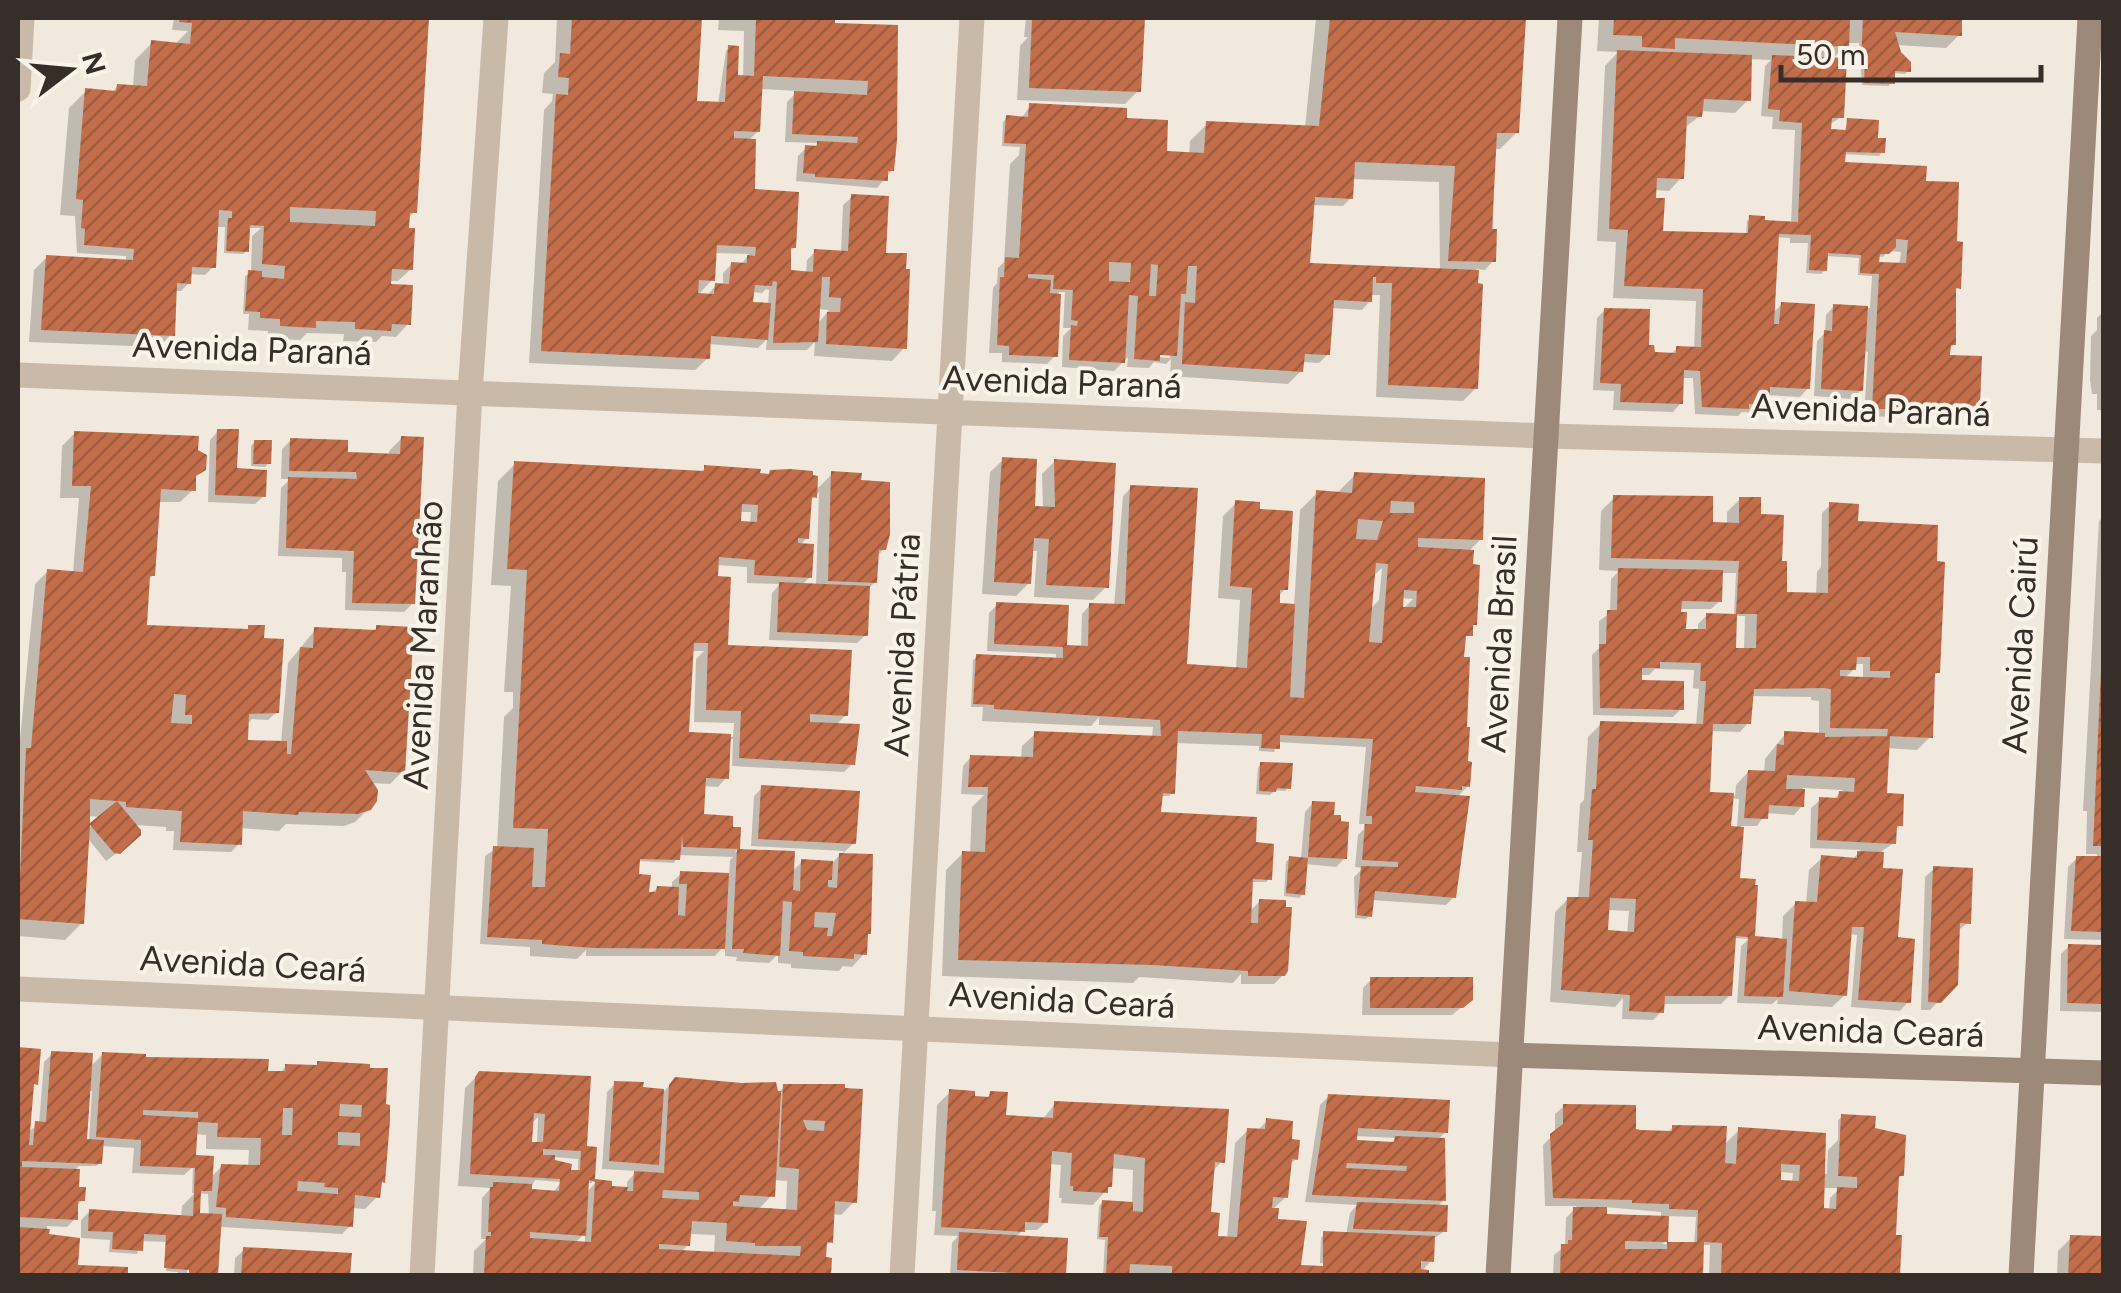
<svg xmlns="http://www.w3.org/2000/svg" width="2121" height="1293" font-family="Figtree,sans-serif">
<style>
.shadow{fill:#0003;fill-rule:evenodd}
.building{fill:url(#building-hatch);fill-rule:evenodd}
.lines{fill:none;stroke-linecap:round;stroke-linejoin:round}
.minor{stroke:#c9b9a9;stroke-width:25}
.tertiary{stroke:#c9b9a9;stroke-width:25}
.secondary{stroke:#9d897a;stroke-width:25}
.labels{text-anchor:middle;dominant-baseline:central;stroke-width:8;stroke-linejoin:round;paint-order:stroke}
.street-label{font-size:35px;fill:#372e29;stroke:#f9f3e9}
</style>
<defs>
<pattern id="building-hatch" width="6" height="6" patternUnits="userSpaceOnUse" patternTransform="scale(2.5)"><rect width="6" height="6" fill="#c26e4a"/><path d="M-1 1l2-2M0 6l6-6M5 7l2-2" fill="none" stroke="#9e5b3e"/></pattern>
</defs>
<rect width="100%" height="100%" fill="#f1e9dd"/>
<path class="shadow" d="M174 18H427L414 212 408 219 411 269 398 281H389L408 324 396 337 382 336 376 342 343 341 344 334 307 333 300 340 268 338V331L248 330 249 314H243L245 276 251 273 252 236 261 228H247L246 251 243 254 224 253 225 227H216L214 266 205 275 189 274V283L181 291H174L172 334 159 347 29 342 34 270 47 257 126 262V256L77 253 75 216 60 215 69 108 86 91 111 93 118 86 133 87 135 60 152 43H176L188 31 172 30Z
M557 18H699L695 99 691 103 718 104 726 51 729 48 736 77 743 78 744 31 718 30 719 18H833L832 25 895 28 892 170 877 188 796 181 798 156 806 148H813L818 143 785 142 787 102 798 91 760 89 758 131 748 141 752 192 794 247 789 252 788 273 806 274 807 260 815 252 841 253 843 205 852 197 883 255 904 348 892 361 814 356 815 342 807 350H766L767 339 758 348 709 344 708 358 695 370 529 363 544 110 552 101 553 94 542 93 544 73 555 62ZM714 253 749 254 741 265 732 264 723 273V286L716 285 707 296H697L712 280ZM766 289 769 290 768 305 750 304 751 292 762 293ZM817 309 829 310 816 326Z
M1026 18H1142L1138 91 1125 104 1017 100 1020 46 1028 37H1024Z
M1316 18H1523L1517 132 1500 149H1494L1493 261 1485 270 1476 269V388L1463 401 1376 397 1380 295H1371L1370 301 1362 310 1331 308 1328 354 1319 363 1302 362 1301 371 1288 384 1170 376 1171 359 1166 364 1154 362 1149 368 1127 367 1128 357 1114 371 1062 367 1063 336 1071 328H1063L1065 292H1059L1055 356 1047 364 1002 362V353H989L993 288 997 283 998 268 1004 262 1010 164 1019 155 1020 147 1002 146 1003 122 1007 118 1021 119 1030 106 1124 120 1160 154 1189 155 1190 141 1207 124 1305 128ZM1352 179 1439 182 1440 271 1308 265 1312 205 1343 206 1351 198ZM1170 353V358L1148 356Z
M1599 18H1960L1959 35 1946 48 1896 45 1909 70 1905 74 1893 73 1889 86 1862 85 1859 43H1847L1832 60 1841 117 1829 125V132H1844L1848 121 1876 140 1882 152 1879 156 1843 154V165L1923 183 1954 240 1958 287 1953 293 1954 344 1948 350 1947 358 1978 405 1969 413 1897 410 1891 417 1864 416 1868 352 1863 351 1861 390 1852 399 1814 396 1817 341 1825 333 1826 315 1834 306 1870 308 1872 276 1858 275 1859 258 1826 256 1825 270 1821 274 1806 273 1808 243H1790V238L1776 237 1772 314 1782 304 1808 388 1800 397 1767 395V404L1758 413 1742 412 1738 416 1695 414 1693 378H1682L1681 403 1673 412 1613 410 1614 391 1593 390 1597 318 1605 310 1652 354 1670 355 1677 348 1694 349 1696 301 1613 298 1616 242 1597 241 1605 66 1618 52 1597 51ZM1749 59 1771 60 1765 66 1761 116 1773 117 1772 129 1795 130 1791 224 1763 223 1750 218 1747 221 1746 236 1661 233 1654 190 1669 191 1681 178 1684 128 1700 116V111L1735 113 1748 100ZM1888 251 1901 252 1899 265 1877 264V256L1883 257Z
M2104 311V410H2097V394H2092L2090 380 2091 336 2097 330V318Z
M218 431 235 471 264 496 255 504 208 502 210 440Z
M75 433 194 478 193 490 180 502H157L153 575 148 580 144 631H245L250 627 262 641 277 712 268 720 252 719 246 725 245 743H281L288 663 315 630 371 633 377 627 403 771 390 784 371 783 369 808 355 822 344 826 286 824 279 831 240 828 239 844 231 852 173 850 174 831H166V827L134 825 130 843 106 861 86 836 82 923 65 940 18 936V760L35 584 48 571 73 573 79 498H60L62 446ZM87 816 101 817 86 831Z
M402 438 413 603 404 612 345 610 346 572H342V558L278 556 281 488 290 479H281L282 449 291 440 345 455 389 456V451Z
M255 442 269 463 265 467 251 466V446Z
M1003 460 1032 508 1043 509 1042 474 1055 461 1106 587 1093 600 1034 597 1037 551H1031L1029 583 1016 596 982 594 990 472Z
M515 464 700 473 705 468 758 476 815 491 832 474 884 549 876 557 875 582 868 589 866 635 857 643 769 640 772 593 780 584 747 583V567L716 565 725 647 846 715 836 725 852 764 844 772 732 766 733 739H729L726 778 718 787 703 786 701 817 738 848 735 852 793 853 791 872 802 862 832 863 844 851 751 846 754 796 762 788 854 843 841 855 865 936 864 954 852 967 843 966 839 971 791 968V964L778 963V954L769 963 736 961 737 957 725 956V945L715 956H586V950L577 959 530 956V947L480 944 485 856 497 848 504 717 513 708V692H504L511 586 491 585 498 481ZM819 492 816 586 802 585 810 577 799 546 807 538 809 502ZM739 512H751L750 524 738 523ZM691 651H704L696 659 694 722 734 723 733 737 687 734ZM678 855 733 857 730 860 729 876 681 874 672 882V889L658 888 647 895 636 877 637 861 674 863Z
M1355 475 1482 481 1480 540 1471 549 1474 624 1463 642 1468 786 1456 798 1454 897 1446 905 1371 900 1370 915 1366 919 1355 918 1354 877 1363 868 1355 867 1358 835 1364 829V824H1359L1366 747 1277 742 1274 752 1259 751V746L1175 743 1172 793 1169 796H1160L1159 814 1253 849 1269 879 1266 882H1251L1249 912 1260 901 1283 975 1274 984H1241V974L1233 983 1139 977 1133 983 942 976 946 870 963 853 970 854 972 807 984 795 961 794 963 766 971 757 1021 759 1022 746 1035 734 1152 738 1153 727 1099 725V717L1091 726 982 721 983 707H971L973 660 977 657 1056 660V654L987 651 989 613 997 605 1064 647 1081 648 1082 614 1090 605 1114 606 1123 496 1131 488 1184 666 1236 670 1240 600 1218 598 1223 516 1236 503 1285 589 1278 597 1277 605 1294 606 1300 510 1317 493 1338 492ZM1382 568 1379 600 1370 609 1372 577ZM1401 598 1413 599 1401 611Z
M1614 498 1710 525H1727V512L1740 499 1758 520 1779 563 1784 594 1816 595 1817 572 1821 567 1822 513 1830 505 1856 523 1938 672 1932 678 1930 737 1917 750 1886 748 1884 796 1900 825 1894 832V843L1882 851 1881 870 1908 1002 1900 1011 1851 1007 1857 935 1849 934 1845 995 1832 1007 1777 1004 1778 999 1772 1004 1737 1003 1741 946 1749 939 1733 938 1730 995 1721 1004H1662L1661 1012 1653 1020 1622 1019 1623 998 1615 1007 1550 1002 1555 912 1568 899H1578L1582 852H1577L1580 804 1584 800 1588 737 1601 724 1696 726 1699 689 1693 688 1694 670 1655 669 1649 675H1640V682L1681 709 1673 717 1593 715 1592 655 1599 648V621L1610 613 1611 579 1619 571 1599 570 1601 511ZM1721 573H1736L1734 616 1707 615 1698 624V632L1684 631 1679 609H1711L1720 601ZM1734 616H1745L1744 650H1733ZM1854 664H1863V679H1844L1854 669ZM1750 696 1811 697V700L1819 701V736L1785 734 1765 759 1764 773 1748 772 1736 785 1735 796 1707 795 1711 731 1740 732 1748 723ZM1803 788 1843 790 1833 800H1820L1811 808 1810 848 1861 850 1852 860 1822 858 1809 870 1806 904 1796 903 1783 916 1782 941 1752 938 1737 881 1741 826H1757L1766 813 1794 815 1802 806ZM1731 798 1739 799 1737 829 1729 828ZM1607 910 1629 911 1627 934 1605 932Z
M2104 516V940L2064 939 2068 867 2077 858 2097 859V854H2086L2087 811H2083L2099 521Z
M1261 764 1289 787 1285 791 1275 790 1270 795 1256 794 1258 768Z
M1313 803 1331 817 1345 858 1336 867 1305 864 1303 894 1299 898 1284 896 1286 862 1290 858 1301 859 1305 812Z
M1934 869 1968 923 1957 931 1955 984 1930 1010H1921L1925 877Z
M2069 946 2104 947V1012L2060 1011 2061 954Z
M1371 980 1471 999 1452 1015H1362L1363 988Z
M18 1050 38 1051 28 1132 39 1124 44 1062 52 1054 90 1067 103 1054 279 1074 286 1066H368L383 1181 379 1185 378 1196 365 1209 351 1208 350 1226 342 1234 190 1225 187 1276H178V1272L166 1271 168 1242 141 1241 137 1254 109 1252 110 1240 81 1238V1220L90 1211 181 1218 182 1206 195 1193H192L193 1167 184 1175 132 1173 134 1148 101 1146 100 1163 96 1166H79L73 1171 82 1200 76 1207 75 1219 67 1227 47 1226V1236L75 1268 125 1276H18ZM88 1091H92L89 1142 84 1146ZM194 1134 206 1135V1149L249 1150 248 1167 222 1166 210 1178 193 1157ZM198 1193 208 1194 209 1216 197 1215Z
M478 1075 548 1077 584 1148 594 1149 592 1183H586V1193L596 1182 609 1188 627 1190V1182L637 1171 602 1169 607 1092 615 1084 664 1091 676 1079 776 1095 784 1087 843 1086 854 1202 841 1215 832 1214 830 1242 824 1248 828 1276H473L474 1251 486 1239H481L482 1198 491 1188 458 1186 465 1088ZM538 1117 537 1144H529L530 1125ZM553 1157 578 1159V1173L568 1172 552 1162ZM535 1180 561 1182 553 1193 529 1192ZM773 1180 787 1181 786 1212 758 1210 772 1195ZM585 1233V1244H574ZM689 1234 715 1235 714 1253 682 1251 688 1245Z
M950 1092 985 1099 991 1094 1004 1118 1042 1120 1055 1104 1222 1161 1212 1172 1208 1215 1215 1239H1227L1235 1143 1248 1130 1257 1131 1267 1121 1289 1142 1296 1159 1289 1165 1286 1197 1272 1210 1299 1267 1346 1269V1264L1320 1263 1321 1238 1324 1234 1346 1235 1350 1213 1357 1205 1305 1202 1320 1105 1329 1096 1446 1132 1437 1140 1444 1200 1437 1207 1445 1231 1433 1239 1432 1260 1421 1272 1426 1276H1103L1105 1240 1097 1239 1099 1206 1103 1202 1132 1204 1133 1170 1111 1168 1110 1186 1093 1205 1061 1203 1062 1198H1059L1061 1165 1049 1164 1046 1222 1037 1230H1023L1015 1238 1064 1276H950L952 1243 958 1236 934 1235 936 1211H932L937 1105ZM1355 1136 1396 1138 1390 1144 1354 1142Z
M1564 1106 1634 1131 1667 1133 1673 1127 1723 1146 1739 1130 1822 1174H1827L1828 1150 1838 1140V1120L1842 1117 1872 1131 1902 1175 1896 1180 1894 1237 1898 1275 1709 1276 1710 1245H1701V1276H1553L1554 1255 1565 1246 1566 1218 1577 1206H1545L1543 1145 1555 1133V1114ZM1778 1172 1793 1173 1792 1183 1777 1187ZM1822 1188H1840L1830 1198 1829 1211 1821 1210ZM1605 1207 1661 1212V1218L1604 1217ZM1666 1216 1696 1217 1694 1245 1662 1244 1666 1241Z
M2071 1238 2104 1276H2057L2058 1251Z
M244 1250 348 1276H234L235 1258Z"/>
<path class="building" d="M180 18H429L417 213H410L409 228H415L413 270 392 269 391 284 413 285 411 325 392 324 391 331 355 329V322L316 321V328L280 326V319L260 318V312L245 311 248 270 262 271V277L284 279 285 266 262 264 264 226 250 225 249 252 226 251 228 218H232V211L219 210 216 268 192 267 191 284 177 283 175 336 41 330 46 255 133 260 134 249 84 245 85 229 81 228 83 200 76 199 85 88 116 91 117 84 147 86 151 40 190 44 192 23 179 22ZM290 207 376 211 375 226 290 222Z
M572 18H702L697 101 725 102 728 45 739 46 738 75 754 76 756 18H835V23L898 25 897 140 894 171H888V181L815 177V174L803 173 805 145 817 146V141L857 143 858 137 792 134 794 91 867 95 868 81 763 76 760 132 734 131V138L756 139 755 189 799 192 796 248H791V270L813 272 814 249 848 251 851 194 889 196 886 253H907L906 269H910L907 349 826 344 827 312H840L841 298 829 297 830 277H822L818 342 773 343 777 282 773 281 772 286 755 285 753 302 771 303 768 340 711 336 710 359 541 351 556 94 568 95 569 78 558 77 560 53 570 54ZM717 245 756 247 755 256 747 255V263L731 262 729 284 715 283 714 294 698 293 699 280 715 281Z
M1032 18H1145L1141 92 1029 88Z
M1330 18H1526L1519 133H1497L1492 229H1497L1496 262 1448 261 1455 166 1355 162 1353 199 1315 197 1310 263 1479 270 1478 283 1483 284 1478 389 1388 385 1392 283H1376V277H1373L1372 302 1334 300 1330 355 1305 354 1303 372 1182 364 1185 302 1195 303 1197 266H1188L1186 294H1181L1177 356 1160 355V361L1134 359 1138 296 1129 295 1125 363 1069 360 1071 325 1077 326 1078 321 1071 320 1073 290 1053 289 1054 275 1028 274V278L1051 280 1050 293 1061 294 1058 357 1009 355V346L997 345 1000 277H1004L1005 257 1019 258 1026 144 1004 143 1006 115 1028 117 1029 103 1127 108V118L1168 120 1167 151 1204 153 1206 121 1319 126ZM1109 262 1131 263 1130 282 1109 281ZM1151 264 1158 265 1156 296H1149Z
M1614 18H1850L1849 47 1675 38V49L1642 47V36L1613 35Z
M1863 18H1962V36L1895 32 1901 52 1911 62V72L1895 71V84L1864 83 1865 60H1861Z
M1617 50 1752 55 1751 101 1704 99 1702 117 1687 116 1684 179 1657 178 1656 198H1665L1663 231 1748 233 1749 215 1765 216V220L1798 222 1802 123 1779 121 1780 110 1768 109 1772 55 1847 58 1844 118H1832L1831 129 1846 130 1847 118 1879 120 1878 138H1886L1885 153 1846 152 1845 162 1927 166 1926 181 1959 182 1957 241 1963 242 1961 289 1956 288V345H1951L1950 355 1982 356 1980 406 1902 403V409H1872L1879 274 1860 273 1861 255 1828 253 1827 271 1809 270 1811 235 1779 234 1774 324H1779L1781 302 1815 304 1810 389 1770 387 1769 405 1749 404V409L1702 407 1700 371 1684 370 1683 404 1620 402 1621 384 1600 383 1604 308 1650 309 1649 345H1654L1655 352 1676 353V346L1701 347 1703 289 1624 286 1628 230 1609 229ZM1896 239 1908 240 1906 263 1879 262 1880 254H1889L1896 247Z
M1833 304 1868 306 1863 391 1821 389 1824 330 1832 331Z
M217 429H239L237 468 267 470 266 497 215 495Z
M74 431 199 436 198 450 207 455 206 470 196 476V491L161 489 155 576H150L147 625 248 629V625H265L264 638 284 639 279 713 249 714 248 740 287 741V754H291L300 647 313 648 314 627 376 630V625L414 627 405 773 365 770 378 790 377 801 371 810 358 814 299 812 298 815 243 811 242 845 180 842 182 811 126 807V802L117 801 141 830V835L120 854 114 853 90 825 84 924 18 919 26 748H31L47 569 83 572 91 486H72ZM174 694 186 695 185 715H192V724L171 723ZM90 799 117 801 90 823Z
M401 436 424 437 415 604 352 603 354 551 286 548 288 477 357 479 356 472 289 471 290 438 348 440V452L400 454Z
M254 440H272L271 464H253Z
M1002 457 1037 459 1035 506 1055 507 1054 459 1116 463 1109 588 1046 585 1049 539 1034 538 1031 584 994 582Z
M514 461 704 471V465L761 469 760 473 769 474 770 470 790 469 813 471V475L818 476 817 498 812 497 809 539 798 538V543L814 544 812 578 754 575 755 560 719 557 718 576 731 577 728 645 852 650 848 716 810 714V722L860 724 855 765 739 758 741 711 706 710 708 643H694L689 732 731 734 729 779 706 778 704 814 733 816V827H741L740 849 683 847 682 836 680 860 640 859 639 874 651 875 649 892H656L657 886 679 887 678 915 685 916 687 884H679L680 871 729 873 725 949 593 948 542 944V940L487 937 493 846 534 848 532 887H545L548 829 513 828 527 570 507 569ZM742 504 758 505 757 522 741 521Z
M831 471 862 473 861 480 890 482V534L886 550H879L877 583 828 581Z
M1354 472 1485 478 1483 540 1418 538V547L1474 550 1473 564 1480 565 1477 625H1473V636H1466L1464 657H1470L1467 727H1470L1468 761 1472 762 1470 787 1462 786V790L1416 786 1415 792 1470 796 1456 898 1375 891 1372 917 1357 915 1361 866 1398 867V862L1362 860 1365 824H1372V816H1366L1373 739 1280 735V749L1261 748 1262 734 1178 731 1175 794 1163 793 1161 812 1257 817 1256 842 1274 844 1272 880 1253 879 1251 923H1258L1259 899 1286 900V907H1292L1288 971 1285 976H1248V971L1153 965 958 960 962 851 985 852 988 787H968L970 755 1033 757 1034 731 1161 736 1160 720 994 709V705L973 704 976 654 1063 658V647L994 644 996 602 1069 605 1067 645 1088 646 1089 603 1125 604 1130 485 1198 488 1187 664 1247 668 1252 588 1230 586 1235 500 1260 502V509L1293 511 1288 590H1280V603L1295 604 1290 697 1304 698 1316 490 1352 493ZM1391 501 1414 502V513H1390ZM1358 519 1383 521 1377 540 1356 539ZM1376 563 1388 564 1382 643 1369 642ZM1404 590 1417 591 1416 607H1403Z
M1613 495 1713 496V522L1739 523V497H1761V514L1784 515 1782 561H1787V592L1828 593 1829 502 1859 504 1858 521 1938 525 1937 561 1945 562 1940 673H1935L1933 738 1887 736 1888 729 1830 728 1831 689 1823 688 1754 689 1751 724H1713L1710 792 1734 793 1731 826 1744 827 1740 878 1756 879 1755 885H1758L1755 936 1787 939 1783 997 1744 996 1748 937 1736 936 1732 996H1665L1664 1013 1629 1011 1630 995 1561 990 1567 897H1589L1593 840H1588L1592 789H1596L1600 721 1703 724 1706 681H1700L1701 663 1660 662V668H1642V680L1684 681V710L1600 708 1599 644H1606L1607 610H1617L1618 568 1723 570 1722 602 1682 601 1681 612H1687L1686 629H1706V613L1737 614 1736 648H1756L1757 614H1736L1739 561 1611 558ZM1857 657H1870V671H1890V678L1840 676V670H1856ZM1610 898 1636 899 1634 932 1608 930Z
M779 582 870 586 868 636 777 632Z
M2101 670H2104V846H2093Z
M1784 731 1825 733V737L1890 736 1887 793 1904 794 1903 826H1897L1896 844 1817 840 1819 797 1838 798 1839 791 1854 792 1855 778 1787 775 1786 789H1805L1804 807 1769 805 1768 819 1744 818 1748 770 1775 771 1777 744 1784 745Z
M1260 762 1293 763 1291 789 1277 788 1276 792 1259 791Z
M761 785 860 791 856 844 758 839Z
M1312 801 1335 802 1334 815H1341V821L1349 822 1347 859 1308 857Z
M737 849 795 851 793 890 800 891 801 859 833 861 832 880H828V887L837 888 839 853 873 854 871 934H868L867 955 854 954V959L803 956V952L789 951 792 902 783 901 780 956 743 953 744 949H732ZM815 912 836 913 832 936H827L828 928 814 927Z
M1857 851 1884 852 1883 868 1903 869 1898 937 1915 939 1911 1003 1858 1000 1864 927H1852L1847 996 1789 991 1795 901 1817 902 1821 855 1857 858Z
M1289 856 1308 858 1305 895 1286 893Z
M2076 856H2104V932L2071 931Z
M1933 866 1973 868 1971 924 1960 923 1958 985 1941 1003 1928 1002Z
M2068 944 2104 945V1004L2067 1003Z
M1370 977H1473V1000L1463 1008H1370Z
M18 1047 41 1049 38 1085 34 1084 29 1145H33L35 1121 46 1122 51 1051 93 1053 87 1139 104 1140 102 1164 22 1161V1167L80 1169 79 1187H86L85 1201H78V1220L18 1217Z
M102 1052 146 1054V1057L269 1059 268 1071H285V1064L317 1065V1061L370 1064V1068H388L386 1104 390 1105V1120L385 1183 382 1182 380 1198 355 1195 353 1227 226 1217V1208L216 1207 221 1164 260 1165 261 1138 217 1137 218 1123 198 1122 196 1155 214 1156 212 1191H201L200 1213 222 1214 218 1276H189V1270L164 1268 166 1235 144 1234 143 1251 112 1249 113 1232 88 1231 89 1209 193 1216 195 1168 140 1166 141 1140 96 1137ZM340 1104 362 1105 361 1117 339 1116ZM283 1108H293L292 1135H282ZM143 1110 198 1112V1118L143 1115ZM338 1132 360 1133V1146L338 1145ZM298 1181 325 1183 324 1187 338 1188V1194L297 1191Z
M479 1071 591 1076 587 1146 597 1147 595 1179 612 1181V1186L628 1187 627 1191H633L634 1171 664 1173 669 1085 675 1077 742 1083 776 1082 778 1091H781L775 1197 740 1195 739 1202 733 1201V1206L797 1210 799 1169 779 1167 783 1084H845V1088L863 1089 857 1203 835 1201 833 1243 827 1242 826 1257 832 1258 831 1276H484L486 1236H491V1232H488L490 1187H493V1182L532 1184V1189L559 1191 560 1179 470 1174 475 1077ZM534 1113 545 1114 543 1142H532ZM803 1120 825 1121 824 1131 807 1130ZM543 1149 581 1151 580 1170H571L572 1164 555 1160V1155H543ZM589 1180 595 1182 591 1242 530 1238V1232L586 1236ZM663 1190 699 1192V1200L662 1198ZM692 1221 727 1223 726 1241 755 1243V1246H801L800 1256 659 1249V1244L690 1246Z
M614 1081 644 1082 643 1087 664 1089 659 1165 609 1161Z
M949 1089 975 1091V1096L989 1097 990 1091 1008 1092 1006 1115 1053 1118 1054 1101 1229 1109 1225 1163 1215 1162 1211 1212 1220 1213 1218 1236 1237 1237 1247 1128 1265 1129 1266 1118 1293 1121 1292 1139 1300 1140 1298 1160 1292 1159 1288 1198 1273 1197 1272 1208H1279L1278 1219 1307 1221 1301 1265 1323 1266V1231L1435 1236 1434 1262 1421 1261V1269L1429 1270V1276H1172V1266L1130 1264 1129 1276H1106L1108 1237H1099L1102 1200 1133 1202V1211L1143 1212 1145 1158 1114 1154 1112 1187H1108V1193L1073 1191V1186H1070L1072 1153 1052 1151 1048 1223 1025 1222V1232L941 1227Z
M1328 1094 1450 1100 1448 1133 1358 1128 1357 1140 1394 1142 1395 1136 1445 1138 1446 1201 1312 1195ZM1347 1163 1407 1166 1406 1171 1346 1168Z
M1563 1104 1636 1105V1129L1641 1130 1672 1131V1125L1727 1126 1725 1163 1736 1164 1738 1127 1826 1133 1824 1208 1836 1209 1837 1187 1857 1188V1177L1838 1176 1841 1114 1876 1116 1875 1128 1906 1135 1904 1176H1899L1896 1235H1902L1900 1276H1721L1722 1243 1704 1242 1703 1276 1560 1274 1561 1244H1568V1240H1572L1573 1207H1607V1214L1669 1216 1668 1242 1625 1241V1249H1667V1242H1697L1698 1210 1669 1209V1204L1632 1203V1200L1553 1198 1550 1134 1563 1124ZM1781 1164 1800 1165 1799 1181 1781 1180Z
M1357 1202 1448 1205 1447 1232 1353 1229Z
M18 1227 50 1229 49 1234 80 1238 78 1265 128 1267V1276H18Z
M959 1232 1068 1238 1066 1276 957 1270Z
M2070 1235 2104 1236V1276H2068Z
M243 1247 352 1253 350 1276H241Z"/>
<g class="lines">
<path class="minor" d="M18 89 22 18
M18 375 1546 436 2104 451
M422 1276 470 393 496 18
M902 1276 972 18"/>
<path class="tertiary" d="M18 989 1511 1055"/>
<path class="secondary" d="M1511 1055 2104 1073
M1498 1276 1570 18
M2021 1276 2090 18"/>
</g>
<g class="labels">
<g class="street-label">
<text transform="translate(252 349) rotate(2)">Avenida Paraná</text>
<text transform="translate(1062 382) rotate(2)">Avenida Paraná</text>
<text transform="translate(1871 410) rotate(2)">Avenida Paraná</text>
<text transform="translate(1499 644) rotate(-87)">Avenida Brasil</text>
<text transform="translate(423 645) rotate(-87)">Avenida Maranhão</text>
<text transform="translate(902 645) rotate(-87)">Avenida Pátria</text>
<text transform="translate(2020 645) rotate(-87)">Avenida Cairú</text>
<text transform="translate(253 964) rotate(3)">Avenida Ceará</text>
<text transform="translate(1062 1000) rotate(3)">Avenida Ceará</text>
<text transform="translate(1871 1031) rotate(2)">Avenida Ceará</text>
</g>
</g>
<rect width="2121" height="1293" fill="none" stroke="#372e29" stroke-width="40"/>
<g transform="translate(70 70) rotate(74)" stroke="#f9f3e9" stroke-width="8" paint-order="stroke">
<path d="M0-8L18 38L0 25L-18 38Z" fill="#372e29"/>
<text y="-15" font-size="28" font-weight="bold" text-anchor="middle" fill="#372e29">N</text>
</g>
<path d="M1781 65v15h260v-15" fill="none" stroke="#372e29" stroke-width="5"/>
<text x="1796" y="65" font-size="30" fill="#372e29" stroke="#f9f3e9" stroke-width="8" paint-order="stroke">50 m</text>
</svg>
